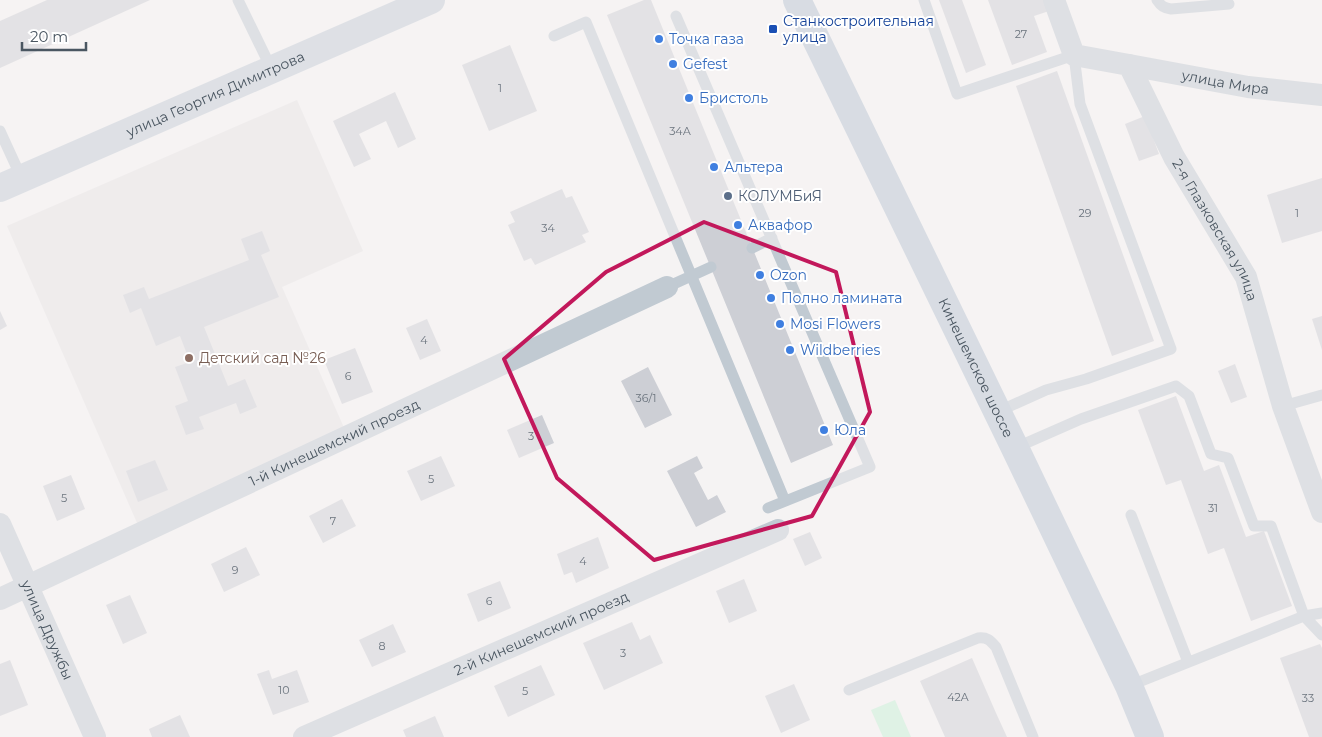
<svg xmlns="http://www.w3.org/2000/svg" width="1322" height="737" font-family="Montserrat,sans-serif">
<style>
.education{fill:#e6e4e5}
.green{fill:#c3f1d5}
.building{fill:#cdcfd5}
.lines{fill:none;stroke-linecap:round;stroke-linejoin:round}
.lane{stroke:#c1cad2;stroke-width:11}
.street{stroke:#c1cad2;stroke-width:22}
.secondary{stroke:#c1cbd6;stroke-width:28}
.primary{stroke:#b3c2d1;stroke-width:28}
.marked{fill:none;stroke:#c2185b;stroke-width:4;stroke-linejoin:round}
.transit-dot{fill:#1a4fb4;stroke:#fff;stroke-width:2}
.shop-dot{fill:#3f7fe0;stroke:#fff;stroke-width:2}
.service-dot{fill:#5c6f8a;stroke:#fff;stroke-width:2}
.education-dot{fill:#8d6e63;stroke:#fff;stroke-width:2}
.labels{text-anchor:middle;dominant-baseline:central;stroke-width:4;stroke-linejoin:round;paint-order:stroke}
.number-label{font-size:11px;fill:#6b747e}
.transit-label{font-size:14px;fill:#164399;stroke:#fff;text-anchor:start}
.shop-label{font-size:14px;fill:#366cbe;stroke:#fff;text-anchor:start}
.street-label{font-size:14px;fill:#4a5661;stroke:#fff}
.service-label{font-size:14px;fill:#4e5e75;stroke:#fff;text-anchor:start}
.education-label{font-size:14px;fill:#785e54;stroke:#fff;text-anchor:start}
</style>
<rect width="100%" height="100%" fill="#f5f3f3"/>
<path class="education" d="M297 100 363 251 282 287 345 430 138 525 7 226Z"/>
<path class="green" d="M895 700 911 737H883L871 710Z"/>
<path class="building" d="M47 0H150L0 68V21Z
M644 0H651L833 445 791 463 607 15Z
M939 0H962L986 65 966 73Z
M988 0H1052L1055 9 1034 16 1047 52 1012 65Z
M510 45 537 111 489 131 462 65Z
M1057 71 1154 341 1112 356 1016 86Z
M395 92 416 139 398 148 386 121 359 134 371 159 354 167 333 121Z
M1145 116 1159 154 1139 161 1125 124Z
M1322 178V231L1282 243 1267 195Z
M562 189 566 198 572 196 589 232 582 235 586 242 535 265 531 258 524 261 508 225 515 222 510 212Z
M262 231 270 251 261 255 279 297 204 327 228 386 245 379 257 407 240 414 236 403 199 417 204 429 186 435 175 406 188 401 175 367 190 362 180 336 156 346 141 308 130 313 123 295 144 287 149 299 249 260 241 239Z
M0 311 7 326 0 330Z
M1322 316V350L1312 319Z
M427 319 441 351 420 360 406 328Z
M355 348 373 392 342 404 324 360Z
M1235 364 1247 397 1231 403 1218 371Z
M648 367 672 415 645 428 621 381Z
M1176 396 1204 471 1219 465 1246 537 1264 531 1292 606 1251 621 1224 548 1208 554 1181 480 1166 485 1138 410Z
M542 415 554 443 519 458 507 430Z
M441 456 455 486 421 501 407 471Z
M697 456 703 468 694 473 708 500 717 495 726 512 696 527 667 471Z
M155 460 168 490 138 502 126 471Z
M71 475 85 509 57 521 43 486Z
M342 499 356 526 323 543 309 516Z
M810 532 822 558 805 566 793 539Z
M598 537 609 568 576 583 572 572 564 575 557 554Z
M246 547 260 575 224 592 211 564Z
M744 579 757 611 729 623 716 591Z
M500 581 511 608 478 622 467 594Z
M130 595 147 633 123 644 106 605Z
M632 622 640 640 650 635 663 663 604 690 583 643Z
M393 624 406 652 372 667 359 640Z
M1320 644 1322 648V737H1309L1280 658Z
M972 658 996 713 1007 737H945L920 681Z
M10 660 28 705 0 716V664Z
M541 665 555 695 508 717 494 686Z
M269 670 272 679 297 670 309 702 273 715 257 674Z
M794 684 810 720 781 733 765 696Z
M180 715 190 737H152L149 729Z
M435 716 444 737H406L403 730Z"/>
<g class="lines">
<path class="lane" d="M238 0 272 70
M924 0 957 94 1074 55 1080 104 1171 349 1086 379 1046 390 997 412
M1157 0C1161 6 1164 8 1171 9L1229 4
M676 16 870 467 768 508
M554 36 586 22 785 501
M0 131 22 179
M752 248 772 238
M667 287 711 267
M1283 406 1322 395
M1015 448 1081 419 1176 386 1189 396 1211 454 1228 458 1254 526H1271L1304 616 1322 635
M1131 515 1188 662
M1129 686 1304 616 1322 613
M849 690 978 638C987 637 990 640 996 647L1033 737"/>
<g class="street">
<path id="s1" d="M1054 0 1074 55 1129 65 1174 157 1246 277 1283 406 1322 512"/>
<path id="s2" d="M1129 65 1248 87 1322 95"/>
<path id="s3" d="M0 524 95 737"/>
<path id="s4" d="M0 599 667 287"/>
<path id="s5" d="M304 737 778 530"/>
</g>
<path class="secondary" id="s6" d="M0 188 431 0"/>
<path class="primary" id="s7" d="M797 0 1015 448 1129 686 1150 737"/>
</g>
<path d="M0 0H1322V737H0ZM704 222 836 272 870 412 812 516 654 560 557 478 504 359 606 272Z" fill="#f5f3f3" fill-opacity=".55" fill-rule="evenodd"/>
<path class="marked" d="M704 222 836 272 870 412 812 516 654 560 557 478 504 359 606 272Z"/>
<rect class="transit-dot" x="768" y="24" width="10" height="10" rx="2.5"/>
<g class="shop-dot">
<circle cx="659" cy="39" r="5"/>
<circle cx="673" cy="64" r="5"/>
<circle cx="689" cy="98" r="5"/>
<circle cx="714" cy="167" r="5"/>
<circle cx="738" cy="225" r="5"/>
<circle cx="760" cy="275" r="5"/>
<circle cx="771" cy="298" r="5"/>
<circle cx="780" cy="324" r="5"/>
<circle cx="790" cy="350" r="5"/>
<circle cx="824" cy="430" r="5"/>
</g>
<circle class="service-dot" cx="728" cy="196" r="5"/>
<circle class="education-dot" cx="189" cy="358" r="5"/>
<g class="labels">
<g class="number-label">
<text x="1021" y="34">27</text>
<text x="500" y="88">1</text>
<text x="680" y="131">34А</text>
<text x="1085" y="213">29</text>
<text x="1297" y="213">1</text>
<text x="548" y="228">34</text>
<text x="424" y="340">4</text>
<text x="348" y="376">6</text>
<text x="646" y="398">36/1</text>
<text x="531" y="436">3</text>
<text x="431" y="479">5</text>
<text x="64" y="498">5</text>
<text x="1213" y="508">31</text>
<text x="333" y="521">7</text>
<text x="583" y="561">4</text>
<text x="235" y="570">9</text>
<text x="489" y="601">6</text>
<text x="382" y="646">8</text>
<text x="623" y="653">3</text>
<text x="284" y="690">10</text>
<text x="525" y="691">5</text>
<text x="958" y="697">42A</text>
<text x="1308" y="698">33</text>
</g>
<g class="transit-label">
<text x="783" y="21">Станкостроительная<tspan x="783" dy="16">улица</tspan></text>
</g>
<g class="shop-label">
<text x="669" y="39">Точка газа</text>
<text x="683" y="64">Gefest</text>
<text x="699" y="98">Бристоль</text>
<text x="724" y="167">Альтера</text>
<text x="748" y="225">Аквафор</text>
<text x="770" y="275">Ozon</text>
<text x="781" y="298">Полно ламината</text>
<text x="790" y="324">Mosi Flowers</text>
<text x="800" y="350">Wildberries</text>
<text x="834" y="430">Юла</text>
</g>
<g class="street-label">
<text stroke="none"><textPath href="#s2" startOffset="98">улица Мира</textPath></text>
<text stroke="none"><textPath href="#s6" startOffset="235">улица Георгия Димитрова</textPath></text>
<text stroke="none"><textPath href="#s1" startOffset="301">2-я Глазковская улица</textPath></text>
<text stroke="none"><textPath href="#s7" startOffset="409">Кинешемское шоссе</textPath></text>
<text stroke="none"><textPath href="#s4" startOffset="369">1-й Кинешемский проезд</textPath></text>
<text stroke="none"><textPath href="#s3" startOffset="116">улица Дружбы</textPath></text>
<text stroke="none"><textPath href="#s5" startOffset="259">2-й Кинешемский проезд</textPath></text>
</g>
<g class="service-label">
<text x="738" y="196">КОЛУМБиЯ</text>
</g>
<g class="education-label">
<text x="199" y="358">Детский сад №26</text>
</g>
</g>
<path d="M22 42v8h64v-8" fill="none" stroke="#4a5661" stroke-width="2.5"/>
<text x="30" y="42" font-size="15" fill="#4a5661" stroke="#ffffff" stroke-width="4" paint-order="stroke">20 m</text>
</svg>
